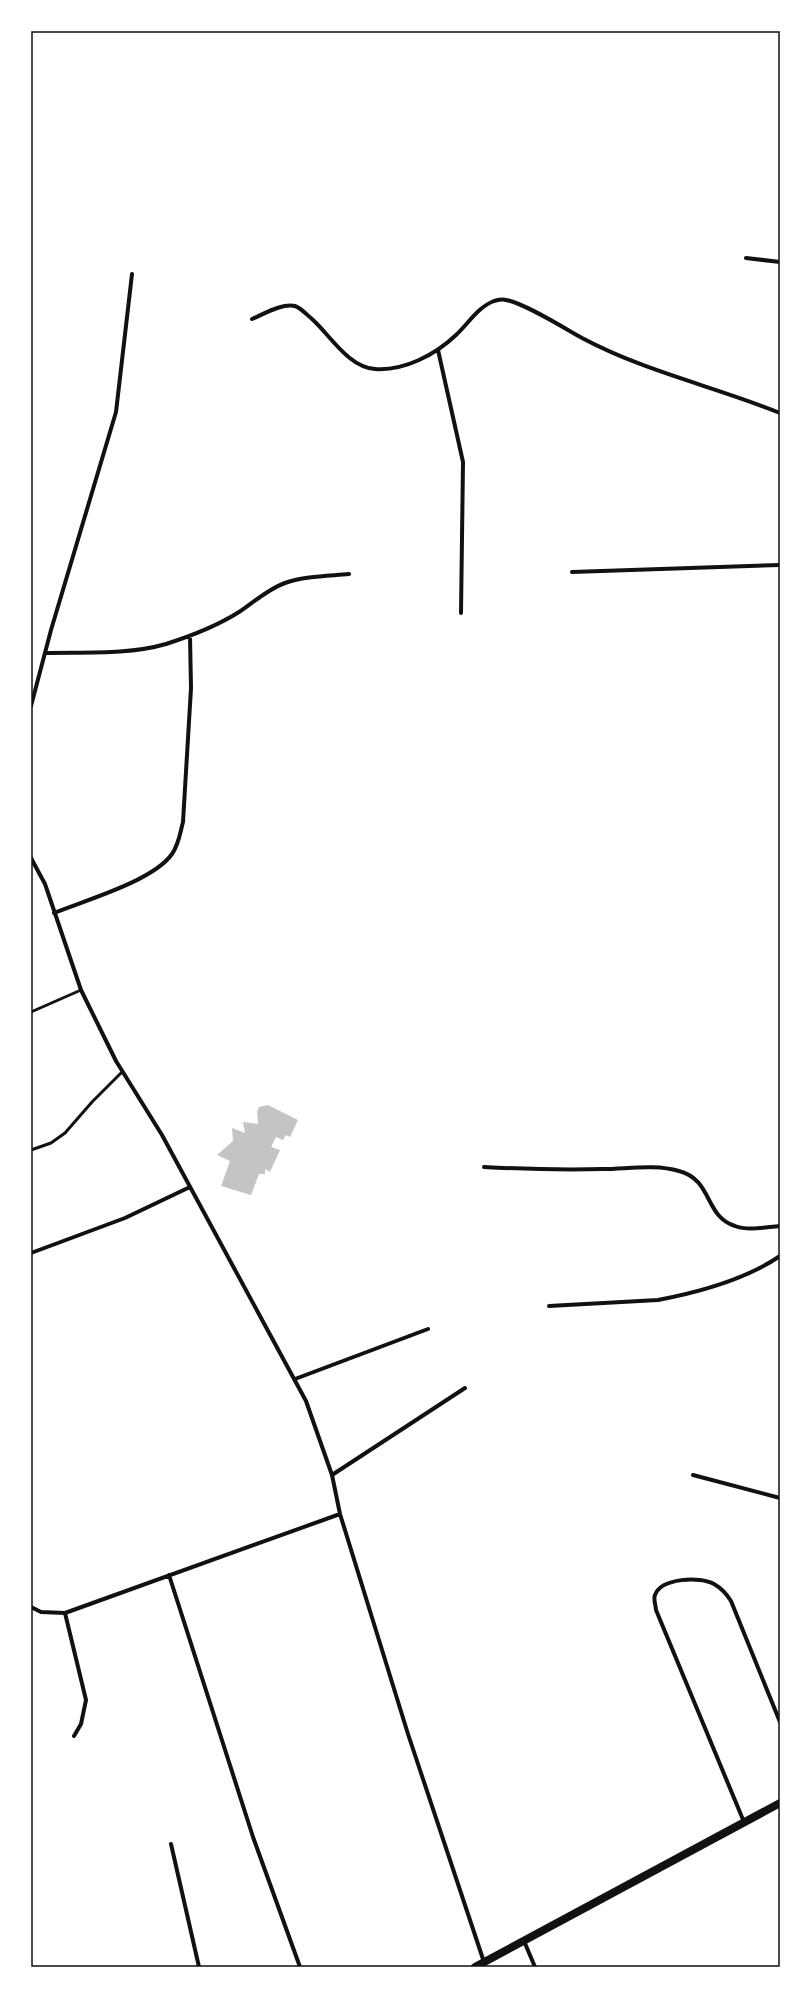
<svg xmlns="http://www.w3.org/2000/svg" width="811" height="1998" font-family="Montserrat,sans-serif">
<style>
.building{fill:#c4c4c4}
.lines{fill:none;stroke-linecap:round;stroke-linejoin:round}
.service{stroke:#111;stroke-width:3}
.minor{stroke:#111;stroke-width:4}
.secondary{stroke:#111;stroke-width:8}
.neatline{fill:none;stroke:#111;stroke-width:1.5}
</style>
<rect width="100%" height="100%" fill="#fff"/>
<path class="building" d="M268 1105 298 1120 290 1137 286 1135 283 1140 276 1137 271 1147 280 1150 270 1172 265 1169V1174H259L251 1195 221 1186 230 1161 217 1155 233 1141 232 1128 245 1133 243 1122 258 1124 257 1112 259 1107Z"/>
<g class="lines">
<path class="service" d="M31 1012 81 990
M31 1150 51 1143 65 1133 92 1102 122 1072"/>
<path class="minor" d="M31 31H32
M746 258 780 262
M252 319C264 314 282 303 295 306 301 308 307 315 312 319 330 335 348 367 375 369 404 371 435 355 456 335 468 324 478 307 494 301 498 300 503 299 506 300 524 303 564 328 582 338 646 372 713 386 780 413
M438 350 463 462 461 613
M572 572 780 565
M45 653C85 652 128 655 166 644 191 636 217 626 239 612 254 602 268 589 285 583 305 576 328 576 349 574
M31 706 51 630 116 412 132 274
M31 858 45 884 81 990 116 1061 162 1135 306 1401 332 1475 340 1514 408 1734 484 1962
M54 913C86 900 153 881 172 854 179 844 180 833 183 822L191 688 190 636
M484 1167C523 1169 563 1170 603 1169 627 1169 655 1164 679 1171 713 1180 704 1216 735 1226 748 1231 766 1227 780 1226
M31 1253 125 1218 190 1187
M549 1306 658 1300C700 1292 745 1280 780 1256
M295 1379 428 1329
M332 1475 465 1388
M693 1475 780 1498
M169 1575 253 1837 300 1967
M31 1607 41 1612 65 1613 340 1514
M65 1613 86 1700 81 1724 74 1736
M744 1822 656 1610C656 1606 653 1599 655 1595 661 1578 700 1576 714 1584 721 1588 726 1593 731 1601L780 1722
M171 1844 199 1967
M524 1941 535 1967"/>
<path class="secondary" d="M475 1967 780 1803"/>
</g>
<rect width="811" height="1998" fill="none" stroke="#ffffff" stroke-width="64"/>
<rect x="32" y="32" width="747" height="1934" class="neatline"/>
</svg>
